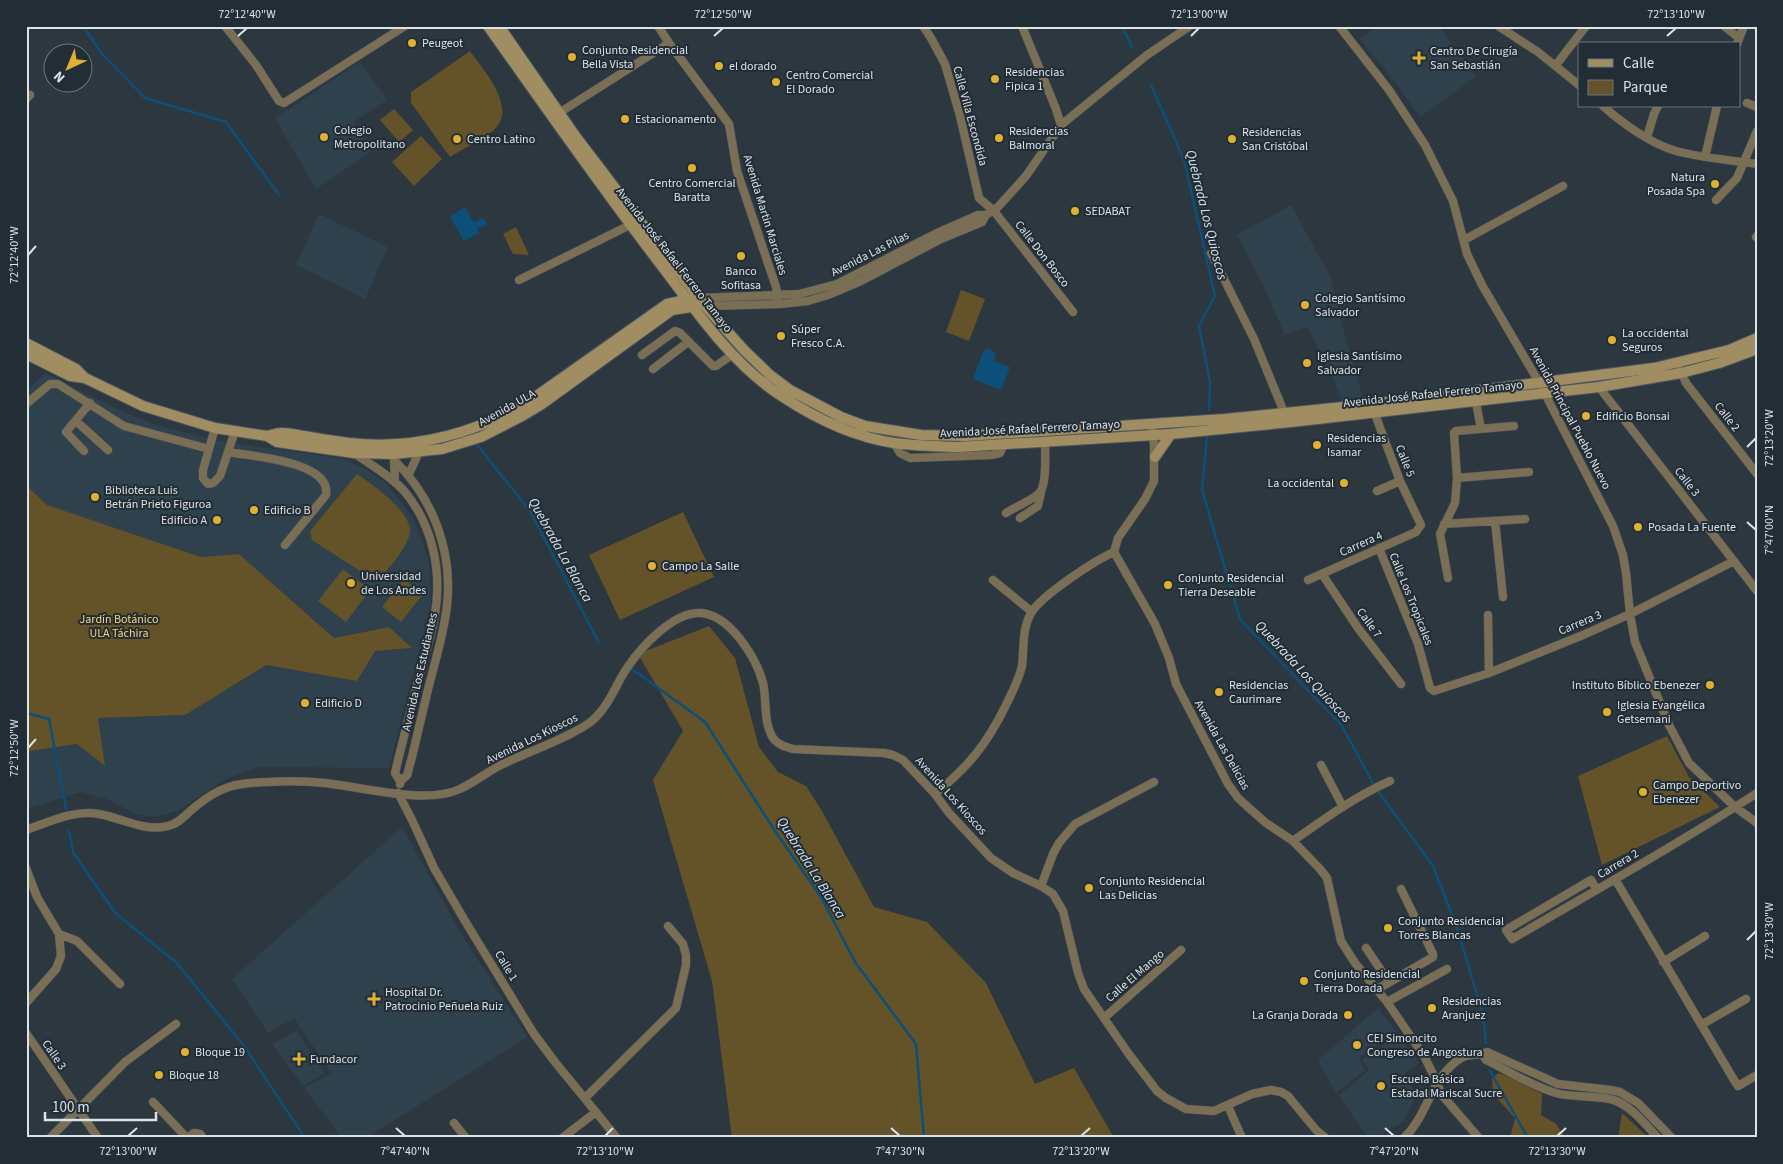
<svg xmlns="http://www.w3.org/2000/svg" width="1783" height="1164" font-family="'Source Sans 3',sans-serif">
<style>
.built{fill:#30414e}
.green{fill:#645228}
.water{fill:#0c5079}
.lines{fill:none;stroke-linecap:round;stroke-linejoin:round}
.stream{stroke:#0c5079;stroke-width:2.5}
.street-casing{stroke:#4c565e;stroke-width:9}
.secondary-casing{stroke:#4c565e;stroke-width:12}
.street{stroke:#7a6e54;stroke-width:8}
.secondary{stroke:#a08d62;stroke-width:10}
.ticks{fill:none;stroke:#dbe2e8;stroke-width:2}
.poi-dot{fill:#e0b034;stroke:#222d35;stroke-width:2}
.labels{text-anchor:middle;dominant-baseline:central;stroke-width:4;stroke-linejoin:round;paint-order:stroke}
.poi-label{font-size:12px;fill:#dbe2e8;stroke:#222d35;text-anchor:start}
.street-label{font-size:12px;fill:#dbe2e8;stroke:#222d35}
.park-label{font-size:12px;fill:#fdd375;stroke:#222d35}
.water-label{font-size:14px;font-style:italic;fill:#d4e4f1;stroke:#222d35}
.neatline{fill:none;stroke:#dbe2e8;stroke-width:2}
.ticks-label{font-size:12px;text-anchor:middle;fill:#dbe2e8}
</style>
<rect width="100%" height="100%" fill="#2c3740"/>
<path class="built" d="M1377 26H1439L1476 76 1420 117 1391 77 1360 39Z
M360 62 387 100 353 122 371 152 316 189 275 118Z
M1291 205 1331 278 1342 324 1363 399 1342 401 1332 375 1307 327 1285 335 1264 287 1237 235Z
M319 214 388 247 365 299 296 265Z
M45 373 115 408 150 423 218 441 344 459 369 471 387 484 414 519 429 562 431 603 389 768 258 767 224 780 177 811 155 817 136 814 107 799 81 792 26 809V761L30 751 77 744 104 765 98 718 184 715 266 665 357 681 374 651 411 648 389 627 334 638 239 554 201 557 47 505 26 485V391Z
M402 827 462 935 527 1037 366 1138H342L304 1088 331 1073 294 1018 268 1033 232 979Z
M1378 1008 1396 1032 1359 1058 1365 1070 1336 1093 1318 1060Z
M296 1031 325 1073 303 1086 272 1044Z
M1398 1035 1419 1063 1403 1075 1417 1093 1404 1121 1376 1138H1368L1339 1096 1369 1070 1362 1060Z"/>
<path class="green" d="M470 51C484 71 518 108 494 130 481 141 464 148 450 157L411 103V92Z
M394 109 413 130 399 142 380 120Z
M421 136 442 159 414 186 392 162Z
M516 227 529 255 513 254 503 234Z
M961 290 985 299 969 341 946 332Z
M357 474C372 484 409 510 410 530 410 546 387 570 377 582L312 540 310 531Z
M26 485 47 505 201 557 239 554 334 638 389 627 412 648 375 651 357 681 266 665 185 715 98 718 105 766 77 744 30 751 26 761Z
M683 512 714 577 620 620 589 555Z
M343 569 370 590 346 622 318 601Z
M404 579 423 594 401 622 382 607Z
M709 626 735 658 759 747 778 772 806 786 822 811 874 907 927 922 986 983 1035 1084 1074 1068 1114 1138H732L712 981 653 780 683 731 638 654Z
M1667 736 1689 777 1720 807 1602 865 1578 776Z
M1499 1073C1514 1078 1528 1088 1542 1094L1541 1115 1555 1123 1566 1138H1510L1515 1118 1493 1094 1492 1078Z
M1622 1113 1649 1138H1618Z"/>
<path class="water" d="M465 207 474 223 482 218 486 221V226L478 227 479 233 464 241 450 217Z
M987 349 991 350 996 354 994 361 1010 367 1001 390 973 379 983 352Z"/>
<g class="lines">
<path class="stream" d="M83 26 102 54 145 98 226 122 279 195
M1122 26 1132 47
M1151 85 1184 160 1215 296 1199 326 1210 382 1209 410
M1207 437 1202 490 1240 619 1342 726 1375 787 1433 866 1456 925 1483 1014 1486 1043
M478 446 530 511 599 643
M632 669 705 722 775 831 821 897 855 962 916 1044 924 1138
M26 713 49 719 66 809
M69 831 73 852 115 913 176 962 244 1046 305 1138
M1490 1071 1528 1138"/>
<g class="street-casing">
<path id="street" d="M225 26 256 65 279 101 284 103 405 26
M658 26 669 43
M923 26 931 38 945 64 960 116 979 198 994 211 1073 312
M1022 26 1056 109 1061 125
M1339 26 1389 90 1425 145 1453 201 1467 254 1482 285 1540 384 1613 526 1623 555 1626 573 1630 614 1635 642 1669 725 1689 763 1735 807 1757 823
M1498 26 1538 52 1579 85
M1724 26 1739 38
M1737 44 1744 26
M1556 65 1586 26
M26 99 30 95
M1747 103 1757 107
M1603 106C1622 123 1651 144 1676 151 1702 158 1730 160 1757 164
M559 113 669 43 729 124 737 171 776 287 779 304
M1647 137 1654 114 1658 106
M1705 157 1717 106
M1716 200 1737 178 1757 131
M1756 237 1757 236
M1464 240 1563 186
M1211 253 1254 339 1284 412
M519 280 630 225
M699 298 799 294 837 284 937 233 978 215H986
M705 306 781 304 808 301 828 295 861 281 941 239 982 222 986 215 998 207 1026 176 1061 125 1147 55 1190 26
M642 355 675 331 680 333 713 366H716L733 354
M653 369 688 342
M1680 369 1686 383 1757 474
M1599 387 1757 591
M1476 402 1481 429
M26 404 50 384H58L124 426 209 449
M76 421 108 450
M215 428 203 470V478L208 484 213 483 220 476 235 431
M894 443 900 453 910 458 992 455 1000 453 1004 444
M84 451 66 432 90 403
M228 452C249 456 332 461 326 495L285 545
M354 453C371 465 391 476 405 492 433 526 442 571 435 614 432 634 425 654 420 673 412 706 403 739 395 773L400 781
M394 459 395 482
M394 460C433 498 453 551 447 605 444 636 433 667 426 698 421 719 416 740 411 761 409 765 409 771 407 775 404 779 401 779 400 784
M409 474 419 452
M1457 478 1529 472
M1377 491 1400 481
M1006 513C1015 507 1035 499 1040 492 1047 484 1045 453 1045 442
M1020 518 1038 506 1041 492
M1495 521 1503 597
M1444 524 1525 519
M1379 548 1418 644 1430 688 1434 691 1489 673 1583 635 1630 614 1734 561
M1114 552 1155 624 1169 658 1176 684 1228 784 1238 798 1249 808 1266 823 1293 841 1320 869 1327 878 1341 941 1355 963 1387 1002 1424 1056 1437 1082 1441 1094 1479 1138
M1114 552 1118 538 1145 499 1154 481V445L1152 425
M1322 574 1358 628 1401 684
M1448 578 1440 534 1455 503 1457 478 1454 433 1456 431 1514 426
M993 580 1032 612
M1308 580 1416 532 1421 525 1400 481 1373 409
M1488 615 1489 673
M1321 765 1343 807
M398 793 412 820 434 868 468 926 534 1034 555 1062 617 1138
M935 794C969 766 987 744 1006 705 1012 693 1019 679 1022 666 1024 648 1022 629 1031 613 1042 595 1094 561 1114 552
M26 830C49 822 75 809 99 814 122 818 144 832 168 826 179 824 186 814 195 807 220 786 236 783 268 782 287 781 306 781 325 783 362 787 426 805 460 789 475 782 487 772 501 765 525 753 550 745 574 732 582 728 591 723 597 716 611 702 616 684 627 668 641 647 673 612 700 613 729 614 756 657 763 683 767 700 763 722 773 738 778 745 786 747 793 749L884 753 893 755 903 760 935 794 949 813 991 858 1013 873 1041 886 1053 894 1063 911 1078 973 1084 989 1128 1053 1157 1091 1166 1098 1186 1109 1214 1111 1252 1094 1271 1090 1281 1092 1288 1096 1316 1130 1326 1138
M1293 841C1324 819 1356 796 1390 781
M26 868 37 897 59 934 61 956 56 969 26 1003
M1615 879 1734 1080 1738 1086 1757 1075
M1041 886 1053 854 1059 843 1075 824 1154 782
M1597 890 1591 880 1506 930 1512 939C1594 891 1677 845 1757 793
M59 934 77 941 120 984
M1366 948 1389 982
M1663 962 1705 936
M1376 990 1433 957V954L1401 889
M1387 1002 1447 969
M1104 1018 1181 950
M1701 1025 1746 999
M26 1033 98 1138
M1482 1054 1486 1060C1509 1071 1531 1086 1556 1093 1573 1098 1592 1095 1610 1099 1629 1103 1645 1124 1658 1138
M585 1098 676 1008 686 965V955L683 944 668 926
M153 1102 187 1138
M1228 1106 1242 1138
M454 1123 466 1138
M50 1138 125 1062 176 1024
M187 1138 194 1133 200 1134 203 1138
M562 1138 596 1112
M1404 1138C1429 1114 1430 1078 1461 1058 1470 1053 1479 1056 1487 1052L1558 1084 1610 1090 1620 1092 1638 1103 1672 1138"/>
</g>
<g class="secondary-casing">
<path id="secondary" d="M488 26C544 105 599 184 658 261 695 309 731 364 783 397 815 418 855 437 894 443 915 446 936 446 958 447L1171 434 1291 422 1599 387 1681 373 1719 363 1757 349
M499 26 576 137 705 306 744 350 770 375 790 390 841 417 865 426 921 435 965 436 1225 419 1372 404 1654 368 1729 350 1757 338
M26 343 76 369 85 378 143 406 215 428 267 436 277 442 354 453 393 454 442 449 481 437 522 416 542 404 672 310 697 306
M26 354 70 376 85 378
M267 436C271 435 277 433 282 433 289 433 297 435 304 436 319 439 334 441 349 443 414 450 472 435 528 402L667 304 691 299
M1155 457 1171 434"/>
</g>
<use href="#street" class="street"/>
<use href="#secondary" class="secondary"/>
</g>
<path class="ticks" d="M238 36 247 28M714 36 723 28M1191 36 1199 28M1667 36 1676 28M28 255 36 246M1747 447 1756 438M1747 522 1756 530M28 748 36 739M1747 940 1756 931M396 1128 405 1136M891 1128 900 1136M1385 1128 1394 1136M128 1136 137 1128M605 1136 613 1128M1081 1136 1090 1128M1557 1136 1566 1128"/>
<g class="poi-dot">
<circle cx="412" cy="43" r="5"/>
<circle cx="572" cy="57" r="5"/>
<path d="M1416.5 50.5h5v5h5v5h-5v5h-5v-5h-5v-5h5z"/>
<circle cx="719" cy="66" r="5"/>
<circle cx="995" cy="79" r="5"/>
<circle cx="776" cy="82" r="5"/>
<circle cx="625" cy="119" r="5"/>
<circle cx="324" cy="137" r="5"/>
<circle cx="999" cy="138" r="5"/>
<circle cx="457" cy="139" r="5"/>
<circle cx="1232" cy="139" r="5"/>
<circle cx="692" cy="168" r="5"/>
<circle cx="1715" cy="184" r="5"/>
<circle cx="1075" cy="211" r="5"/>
<circle cx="741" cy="256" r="5"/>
<circle cx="1305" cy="305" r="5"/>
<circle cx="781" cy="336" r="5"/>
<circle cx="1612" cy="340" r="5"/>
<circle cx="1307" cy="363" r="5"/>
<circle cx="1586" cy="416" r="5"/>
<circle cx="1317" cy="445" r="5"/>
<circle cx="1344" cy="483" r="5"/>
<circle cx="95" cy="497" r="5"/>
<circle cx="254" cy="510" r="5"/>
<circle cx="217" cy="520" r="5"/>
<circle cx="1638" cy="527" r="5"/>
<circle cx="652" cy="566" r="5"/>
<circle cx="351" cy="583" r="5"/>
<circle cx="1168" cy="585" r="5"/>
<circle cx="1710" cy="685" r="5"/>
<circle cx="1219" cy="692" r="5"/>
<circle cx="305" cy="703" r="5"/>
<circle cx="1607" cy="712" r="5"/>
<circle cx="1643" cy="792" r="5"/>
<circle cx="1089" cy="888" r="5"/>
<circle cx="1388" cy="928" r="5"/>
<circle cx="1304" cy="981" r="5"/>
<path d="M371.5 991.5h5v5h5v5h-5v5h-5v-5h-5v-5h5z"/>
<circle cx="1432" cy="1008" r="5"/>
<circle cx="1348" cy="1015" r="5"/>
<circle cx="1357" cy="1045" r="5"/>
<circle cx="185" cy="1052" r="5"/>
<path d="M296.5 1051.5h5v5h5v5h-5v5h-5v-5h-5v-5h5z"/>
<circle cx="159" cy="1075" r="5"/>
<circle cx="1381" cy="1086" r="5"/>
</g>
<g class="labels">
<g class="poi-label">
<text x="422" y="43">Peugeot</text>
<text x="582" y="50">Conjunto Residencial<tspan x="582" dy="14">Bella Vista</tspan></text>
<text x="1430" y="51">Centro De Cirugía<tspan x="1430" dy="14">San Sebastián</tspan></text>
<text x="729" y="66">el dorado</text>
<text x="1005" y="72">Residencias<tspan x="1005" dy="14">Fipica 1</tspan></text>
<text x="786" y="75">Centro Comercial<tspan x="786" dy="14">El Dorado</tspan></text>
<text x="635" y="119">Estacionamento</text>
<text x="334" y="130">Colegio<tspan x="334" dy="14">Metropolitano</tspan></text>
<text x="1009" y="131">Residencias<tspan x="1009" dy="14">Balmoral</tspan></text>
<text x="1242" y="132">Residencias<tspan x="1242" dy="14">San Cristóbal</tspan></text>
<text x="467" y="139">Centro Latino</text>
<text x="1705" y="177" text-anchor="end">Natura<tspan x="1705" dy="14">Posada Spa</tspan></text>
<text x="692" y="183" text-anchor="middle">Centro Comercial<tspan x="692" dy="14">Baratta</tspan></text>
<text x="1085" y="211">SEDABAT</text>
<text x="741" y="271" text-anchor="middle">Banco<tspan x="741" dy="14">Sofitasa</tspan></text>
<text x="1315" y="298">Colegio Santísimo<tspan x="1315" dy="14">Salvador</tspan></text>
<text x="791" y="329">Súper<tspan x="791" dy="14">Fresco C.A.</tspan></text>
<text x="1622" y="333">La occidental<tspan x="1622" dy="14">Seguros</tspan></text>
<text x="1317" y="356">Iglesia Santísimo<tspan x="1317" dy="14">Salvador</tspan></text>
<text x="1596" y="416">Edificio Bonsai</text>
<text x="1327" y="438">Residencias<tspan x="1327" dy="14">Isamar</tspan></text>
<text x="1334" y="483" text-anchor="end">La occidental</text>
<text x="105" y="490">Biblioteca Luis<tspan x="105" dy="14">Betrán Prieto Figuroa</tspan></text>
<text x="264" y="510">Edificio B</text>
<text x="207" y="520" text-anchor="end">Edificio A</text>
<text x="1648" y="527">Posada La Fuente</text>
<text x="662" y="566">Campo La Salle</text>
<text x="361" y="576">Universidad<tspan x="361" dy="14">de Los Andes</tspan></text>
<text x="1178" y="578">Conjunto Residencial<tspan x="1178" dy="14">Tierra Deseable</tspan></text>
<text x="1229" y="685">Residencias<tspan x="1229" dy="14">Caurimare</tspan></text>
<text x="1700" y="685" text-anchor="end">Instituto Bíblico Ebenezer</text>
<text x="315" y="703">Edificio D</text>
<text x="1617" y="705">Iglesia Evangélica<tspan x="1617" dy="14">Getsemani</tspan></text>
<text x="1653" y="785">Campo Deportivo<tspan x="1653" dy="14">Ebenezer</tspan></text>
<text x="1099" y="881">Conjunto Residencial<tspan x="1099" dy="14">Las Delicias</tspan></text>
<text x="1398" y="921">Conjunto Residencial<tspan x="1398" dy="14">Torres Blancas</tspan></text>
<text x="1314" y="974">Conjunto Residencial<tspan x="1314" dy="14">Tierra Dorada</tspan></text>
<text x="385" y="992">Hospital Dr.<tspan x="385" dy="14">Patrocinio Peñuela Ruiz</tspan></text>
<text x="1442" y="1001">Residencias<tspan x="1442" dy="14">Aranjuez</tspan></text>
<text x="1338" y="1015" text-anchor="end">La Granja Dorada</text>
<text x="1367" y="1038">CEI Simoncito<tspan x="1367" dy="14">Congreso de Angostura</tspan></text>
<text x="195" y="1052">Bloque 19</text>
<text x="310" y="1059">Fundacor</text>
<text x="169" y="1075">Bloque 18</text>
<text x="1391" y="1079">Escuela Básica<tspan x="1391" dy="14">Estadal Mariscal Sucre</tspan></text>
</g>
<g class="street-label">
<text transform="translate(970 116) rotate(75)">Calle Villa Escondida</text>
<text transform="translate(765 215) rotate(73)">Avenida Martin Marciales</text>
<text transform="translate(870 254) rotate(-27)">Avenida Las Pilas</text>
<text transform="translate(1042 254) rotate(52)">Calle Don Bosco</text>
<text transform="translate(674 260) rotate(52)">Avenida José Rafael Ferrero Tamayo</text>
<text transform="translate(1433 394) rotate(-6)">Avenida José Rafael Ferrero Tamayo</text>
<text transform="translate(507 408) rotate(-29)">Avenida ULA</text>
<text transform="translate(1727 417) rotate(52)">Calle 2</text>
<text transform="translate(1570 418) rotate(62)">Avenida Principal Pueblo Nuevo</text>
<text transform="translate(1030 429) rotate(-3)">Avenida José Rafael Ferrero Tamayo</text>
<text transform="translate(1405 461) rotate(68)">Calle 5</text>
<text transform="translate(1687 482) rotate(52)">Calle 3</text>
<text transform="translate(1361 544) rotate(-24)">Carrera 4</text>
<text transform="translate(1411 599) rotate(68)">Calle Los Tropicales</text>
<text transform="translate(1369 623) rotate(54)">Calle 7</text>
<text transform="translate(1580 623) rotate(-23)">Carrera 3</text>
<text transform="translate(420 672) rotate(-77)">Avenida Los Estudiantes</text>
<text transform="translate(532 739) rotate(-26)">Avenida Los Kioscos</text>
<text transform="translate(1222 745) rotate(61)">Avenida Las Delicias</text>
<text transform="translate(951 796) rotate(48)">Avenida Los Kioscos</text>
<text transform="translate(1618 864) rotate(-31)">Carrera 2</text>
<text transform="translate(506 966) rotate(59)">Calle 1</text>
<text transform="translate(1135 976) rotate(-41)">Calle El Mango</text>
<text transform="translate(54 1055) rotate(56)">Calle 3</text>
</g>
<g class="park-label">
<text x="119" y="619">Jardín Botánico<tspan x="119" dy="14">ULA Táchira</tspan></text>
</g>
<g class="water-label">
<text transform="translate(1206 215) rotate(76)">Quebrada Los Quioscos</text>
<text transform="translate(560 550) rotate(61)">Quebrada La Blanca</text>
<text transform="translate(1303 672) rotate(47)">Quebrada Los Quioscos</text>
<text transform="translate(811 868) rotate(58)">Quebrada La Blanca</text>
</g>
</g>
<rect width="1783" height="1164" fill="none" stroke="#222d35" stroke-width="55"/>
<rect x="1578" y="42" width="162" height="65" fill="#222d35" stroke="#6c757d"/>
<rect x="1588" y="59" width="25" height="8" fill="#a08d62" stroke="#6c757d"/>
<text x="1623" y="68" font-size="15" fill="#dbe2e8">Calle</text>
<rect x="1588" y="80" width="25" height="15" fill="#645228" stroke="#6c757d"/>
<text x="1623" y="92" font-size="15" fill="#dbe2e8">Parque</text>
<g transform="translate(68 68) rotate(224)"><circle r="24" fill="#222d35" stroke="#6c757d"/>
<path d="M0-4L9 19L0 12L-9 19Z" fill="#e0b034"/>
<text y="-8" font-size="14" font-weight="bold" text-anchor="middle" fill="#dbe2e8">N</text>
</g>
<path d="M45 1112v8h111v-8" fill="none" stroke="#dbe2e8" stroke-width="2.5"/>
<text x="52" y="1112" font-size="15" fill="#dbe2e8" stroke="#222d35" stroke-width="4" paint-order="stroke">100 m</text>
<rect x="28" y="28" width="1728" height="1108" class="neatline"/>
<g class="ticks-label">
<text x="247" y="18">72°12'40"W</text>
<text x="723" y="18">72°12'50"W</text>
<text x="1199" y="18">72°13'00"W</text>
<text x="1676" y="18">72°13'10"W</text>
<text transform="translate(14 255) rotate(-90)" y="4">72°12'40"W</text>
<text transform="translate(1769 438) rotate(-90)" y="4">72°13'20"W</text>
<text transform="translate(1769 530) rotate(-90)" y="4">7°47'00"N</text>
<text transform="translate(14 748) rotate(-90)" y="4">72°12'50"W</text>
<text transform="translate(1769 931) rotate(-90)" y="4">72°13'30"W</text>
<text x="128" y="1155">72°13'00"W</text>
<text x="405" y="1155">7°47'40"N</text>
<text x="605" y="1155">72°13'10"W</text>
<text x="900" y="1155">7°47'30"N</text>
<text x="1081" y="1155">72°13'20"W</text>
<text x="1394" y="1155">7°47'20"N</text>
<text x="1557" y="1155">72°13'30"W</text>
</g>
</svg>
